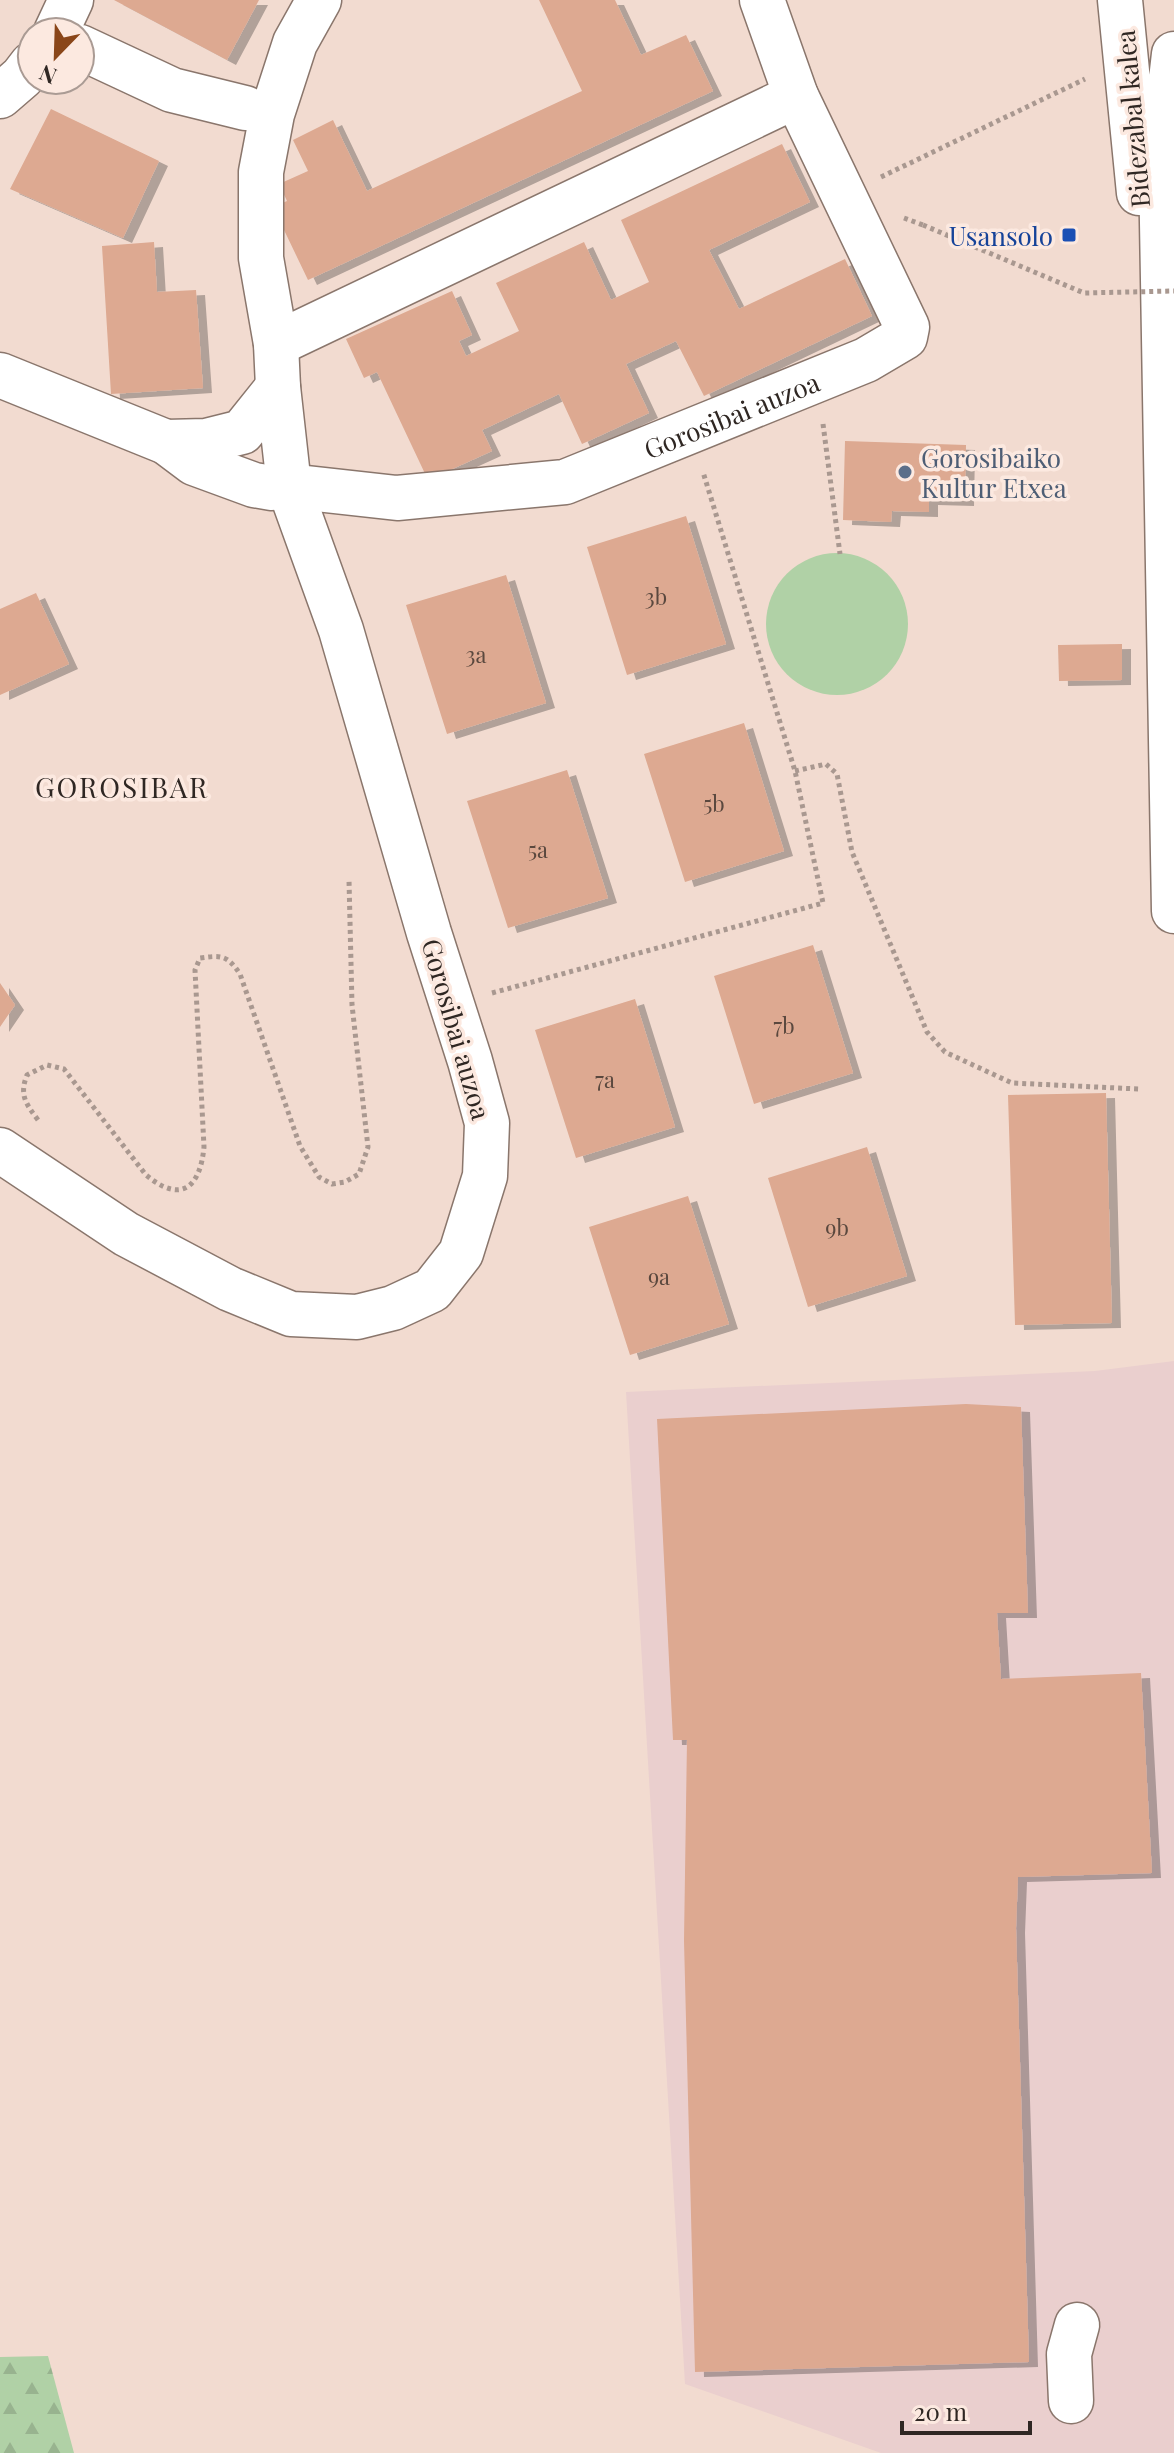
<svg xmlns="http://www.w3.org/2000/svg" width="1174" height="2453" font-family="'Playfair Display',serif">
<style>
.industrial{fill:#eacfce}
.forest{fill:url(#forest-firs)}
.park{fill:#b0d1a6}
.building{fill:#dda991;filter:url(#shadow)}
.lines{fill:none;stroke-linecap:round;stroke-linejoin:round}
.minor-casing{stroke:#8a766c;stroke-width:47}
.highway-casing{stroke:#8a766c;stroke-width:47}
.path{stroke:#a99890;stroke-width:5;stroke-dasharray:4 4;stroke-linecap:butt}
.minor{stroke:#fff;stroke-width:44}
.highway{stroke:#fff;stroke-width:44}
.path-bridge{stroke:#a99890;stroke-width:5;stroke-dasharray:4 4;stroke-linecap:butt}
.transit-dot{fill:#1a4fb4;stroke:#fce9e0;stroke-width:3}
.service-dot{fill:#5c6f8a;stroke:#fce9e0;stroke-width:3}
.labels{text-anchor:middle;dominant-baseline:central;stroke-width:7;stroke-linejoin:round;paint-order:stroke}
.number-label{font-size:22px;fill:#5a483e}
.street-label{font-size:26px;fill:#2f2723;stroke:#fce9e0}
.transit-label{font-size:26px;fill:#164399;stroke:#fce9e0;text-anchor:end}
.service-label{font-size:26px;fill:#4e5e75;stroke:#fce9e0;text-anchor:start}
.neighbourhood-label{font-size:28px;letter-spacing:2px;fill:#2f2723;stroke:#fce9e0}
</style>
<defs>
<pattern id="forest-firs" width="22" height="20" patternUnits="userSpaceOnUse" patternTransform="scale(2)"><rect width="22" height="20" fill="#b0d1a6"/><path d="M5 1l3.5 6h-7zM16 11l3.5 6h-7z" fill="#98b38f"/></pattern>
<filter id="shadow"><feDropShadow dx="9" dy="5" stdDeviation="0" flood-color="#0004"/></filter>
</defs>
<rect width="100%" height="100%" fill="#f2dbd0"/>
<path class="industrial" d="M1174 1361V2453H881L685 2384 626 1392 1095 1371Z"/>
<path class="forest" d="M48 2356 74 2453H0V2357Z"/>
<path class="park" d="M766 624a71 71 0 1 1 142 0a71 71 0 1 1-142 0Z"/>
<path class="building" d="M114 0H259L227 60Z
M539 0H615L641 55 686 35 713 91 308 280 273 207 287 201 279 184 308 171 293 140 333 120 367 191 582 91Z
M51 109 159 161 123 238 10 189Z
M782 144 810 202 709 250 739 309 845 259 872 316 704 396 676 341 626 364 649 413 582 444 559 394 482 430 492 451 428 480 377 372 364 378 346 339 452 291 472 335 459 341 466 356 519 331 496 283 584 242 611 300 649 282 621 220Z
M154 242 157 292 196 290 203 388 111 394 102 246Z
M845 441 966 445 965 501 929 500V512L892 511 891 522 843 520Z
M686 516 726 644 627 675 587 547Z
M506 575 546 703 447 734 406 605Z
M36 593 69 664 0 695V609Z
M1122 644V680L1059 681 1058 645Z
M744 723 784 851 685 882 644 754Z
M567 770 608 898 508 928 467 801Z
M813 945 853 1073 754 1104 714 976Z
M0 983 15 1005 0 1027Z
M635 999 675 1127 576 1158 535 1030Z
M1106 1093 1112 1323 1015 1325 1008 1095Z
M867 1147 907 1276 808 1307 768 1178Z
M688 1196 729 1324 630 1355 589 1227Z
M966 1404 1021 1407 1028 1613H997L1001 1679 1141 1673 1152 1873 1018 1877 1016 1928 1029 2362 695 2372 684 1941 687 1740H673L657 1419Z"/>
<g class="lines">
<g class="minor-casing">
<g id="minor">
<path d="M56 32 71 0"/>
<path d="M80 47 172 90 245 108"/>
<path d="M0 96 22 77 32 64"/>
<path d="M276 344 796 96"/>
<path id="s1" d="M0 375 166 442 194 463 254 485 272 488 289 486 397 498 565 482 866 360 905 337 907 327 796 96 762 0"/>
<path d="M166 442 206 441 242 432 278 387"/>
<path d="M0 1150 126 1234 230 1289 291 1314 357 1317 393 1308 432 1290 461 1253 485 1176 487 1123 470 1061 429 933 341 630 289 486 278 387 276 344 261 258V172L272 114 295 43 319 0"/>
<path d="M1071 2401 1069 2354 1077 2325"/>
</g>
</g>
<g class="highway-casing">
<path id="highway" d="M1120 0 1139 193
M1174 54 1161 165 1174 911"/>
</g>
<path class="path" d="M881 177 1085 79
M904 218 923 225
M823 424 840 554
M795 771 826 764 837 774 852 852 927 1032 945 1052 1012 1083 1139 1089
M492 993 823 903 795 771 703 472
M38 1120C26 1104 19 1095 27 1075L47 1065 64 1069 146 1175C181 1204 200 1188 204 1147L195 970 200 958C222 955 227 955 240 974L300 1146 319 1177 332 1184 345 1182 359 1174 368 1147 352 1005 349 880"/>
<use href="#minor" class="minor"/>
<use href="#highway" class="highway"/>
<path class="path-bridge" d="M923 225 1084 293 1174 291"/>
</g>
<rect class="transit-dot" x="1061" y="227" width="16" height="16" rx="4"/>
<circle class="service-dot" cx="905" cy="472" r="8"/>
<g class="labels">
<g class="number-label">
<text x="656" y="596">3b</text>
<text x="476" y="654">3a</text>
<text x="714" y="803">5b</text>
<text x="538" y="849">5a</text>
<text x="784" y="1025">7b</text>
<text x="605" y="1079">7a</text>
<text x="837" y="1227">9b</text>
<text x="659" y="1276">9a</text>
</g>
<g class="street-label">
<text transform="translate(1132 119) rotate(-95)">Bidezabal kalea</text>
<text stroke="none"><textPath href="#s1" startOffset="770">Gorosibai auzoa</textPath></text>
<text transform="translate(457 1029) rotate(74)">Gorosibai auzoa</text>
</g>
<g class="transit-label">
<text x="1053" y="235">Usansolo</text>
</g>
<g class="service-label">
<text x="921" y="457">Gorosibaiko<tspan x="921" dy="30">Kultur Etxea</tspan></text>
</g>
<g class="neighbourhood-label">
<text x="122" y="786">GOROSIBAR</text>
</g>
</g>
<g transform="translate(56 56) rotate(203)"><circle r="38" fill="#fce9e0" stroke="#aa9b94" stroke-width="2"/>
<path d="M0-6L14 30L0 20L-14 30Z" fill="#8a4619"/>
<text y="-12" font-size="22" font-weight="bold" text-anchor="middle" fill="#2f2723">N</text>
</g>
<path d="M902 2421v12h128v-12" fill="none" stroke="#2f2723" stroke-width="4"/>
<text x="914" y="2421" font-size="24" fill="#2f2723" stroke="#fce9e0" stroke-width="6" paint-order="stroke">20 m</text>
</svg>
